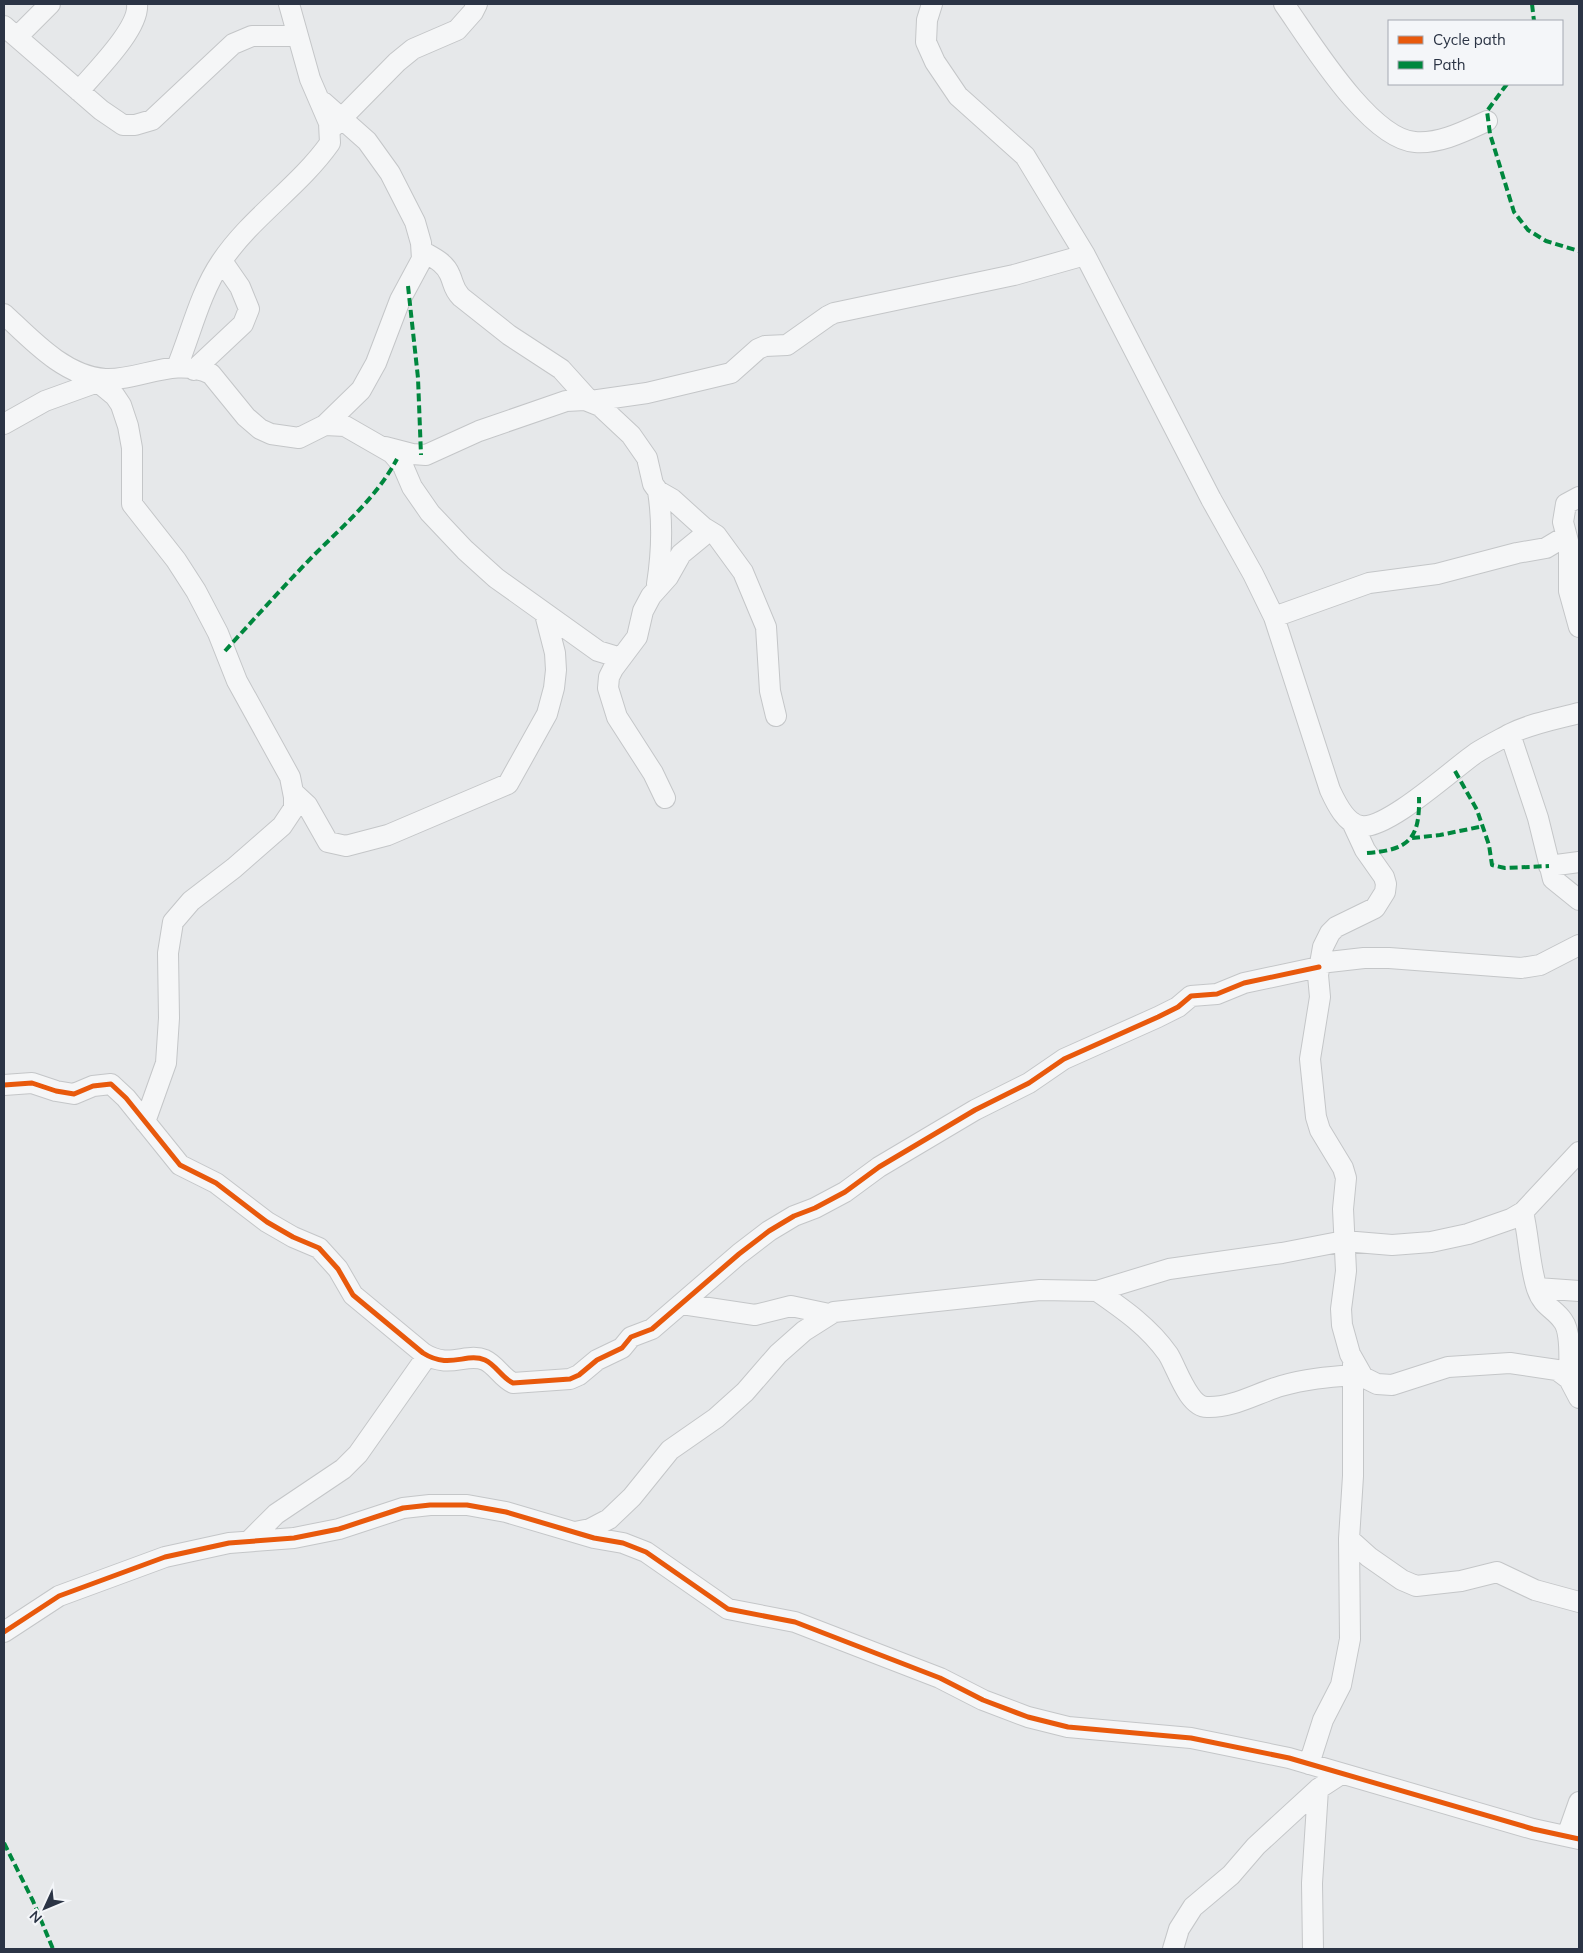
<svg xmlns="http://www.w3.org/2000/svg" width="1583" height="1953" font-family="Mulish,sans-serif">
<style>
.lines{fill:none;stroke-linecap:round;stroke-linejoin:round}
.minor-casing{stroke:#c4c6c8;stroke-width:22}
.minor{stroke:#f5f6f7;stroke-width:20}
.quiet{stroke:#00873e;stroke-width:4;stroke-dasharray:8 4;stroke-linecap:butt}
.cycleway-casing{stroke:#f4f6f9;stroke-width:8}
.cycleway{stroke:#e8590c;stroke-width:5}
</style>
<rect width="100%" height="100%" fill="#e6e8ea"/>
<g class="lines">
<g class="minor-casing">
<path id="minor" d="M932 4 927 20 926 42 935 62 958 96 1025 156 1085 255 1211 499 1253 574 1274 617 1330 790C1336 803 1346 824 1361 826 1387 830 1454 768 1476 753 1487 746 1499 740 1510 734 1532 723 1556 719 1579 713
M1284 4C1309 39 1369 139 1415 142 1440 144 1465 131 1487 121
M4 26 101 110 123 125H135L152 120 233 44 252 36H297
M17 37 50 4
M79 91C95 72 140 28 137 4
M323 102 367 141 390 173 415 222 421 243 422 259 400 300 376 363 361 390 325 425
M333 127 397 62 413 49 457 30 473 12 477 4
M422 251C432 257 445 262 450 275 454 284 453 289 461 297L509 335 561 369 589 400
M4 314C31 339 64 376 105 379 140 381 174 356 211 374L246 417 260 429 271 434 299 438 325 425 345 426 392 453 403 466 412 487 430 513 465 550 496 578 598 651 621 658
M177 367C191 333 200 293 221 262 251 217 299 187 330 143L329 123 310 79 289 4
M194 370 243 324 249 309 240 287 222 261
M98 382 115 396 121 405 128 426 132 448V504L176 560 196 591 218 633 237 681 290 777 294 797V808L282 826 234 868 191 901 173 922 168 953 169 1018 166 1063 145 1122
M591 401 647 393 731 373 758 349 765 346 787 345 828 316 834 313 1014 275 1085 255
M4 424 45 401 106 379
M385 447 412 454 426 455 479 431 566 401 585 400 600 406 631 435 647 458 653 484 658 491 672 499 703 527 716 535 743 572 766 627 770 691 776 716
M1579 497 1566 504 1563 522 1569 545V591L1579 627
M657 584C662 552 663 523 658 491
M1274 617 1369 583 1437 574 1517 553 1546 548 1566 536
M1510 734 1538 818 1553 879 1579 900
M293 792 307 805 328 842 346 846 388 835 508 784 547 714 554 688 556 670 555 653 545 614
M665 798 653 773 617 717 608 688 609 677 613 669 637 637 643 611 651 596 668 577 681 554 709 531
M1352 822 1365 850 1384 877 1386 884 1385 892 1375 908 1336 927 1330 933 1323 947 1318 975 1320 997 1310 1059 1316 1117 1320 1130 1343 1168 1346 1178 1343 1209 1346 1271 1341 1309 1342 1325 1350 1354 1363 1377 1377 1384 1392 1385 1448 1367 1510 1363 1557 1370 1569 1379 1579 1398
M1549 866 1579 862
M1320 963 1364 958H1389L1521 968 1540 965 1579 945
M4 1085 32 1083 56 1091 74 1094 93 1086 111 1084 126 1098 180 1165 216 1183 267 1222 293 1237 319 1248 338 1269 353 1295 423 1353C450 1370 466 1352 485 1360 496 1365 502 1378 513 1383L570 1379 579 1375 597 1360 622 1348 631 1337 652 1329 739 1254 769 1231 794 1216 815 1208 845 1192 879 1167 975 1110 1029 1083 1064 1059 1158 1017 1178 1007 1191 996 1217 994 1244 983 1319 967
M1523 1212C1529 1237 1529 1264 1537 1289 1543 1307 1554 1308 1563 1321 1572 1333 1569 1365 1569 1379
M1537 1288 1579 1291
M1097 1291C1123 1309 1149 1327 1168 1354 1177 1368 1188 1407 1207 1407 1233 1408 1257 1393 1281 1386 1305 1379 1328 1377 1353 1375
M682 1304 755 1315 791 1306 829 1314
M575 1532 590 1529 609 1519 632 1497 670 1450 716 1418 745 1392 778 1354 804 1331 834 1312 1040 1290 1097 1291 1169 1269 1282 1253 1344 1241 1392 1245 1431 1242 1468 1234 1511 1219 1523 1212 1579 1152
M1349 1539 1369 1557 1402 1580 1416 1586 1461 1581 1497 1572 1535 1590 1579 1602
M249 1541 276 1514 343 1469 358 1454 427 1356
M4 1632 59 1596 165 1557 229 1543 294 1538 339 1529 403 1508 430 1505H467L506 1512 594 1538 623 1543 646 1552 728 1609 795 1622 940 1678 983 1700 1028 1717 1068 1727 1191 1738 1289 1758 1533 1829 1579 1839
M1309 1764 1323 1720 1341 1685 1350 1639 1349 1539 1353 1476V1361
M1567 1836 1579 1802
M1173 1949 1179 1929 1193 1907 1231 1875 1256 1846 1318 1789 1341 1774
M1313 1949 1312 1883 1318 1789"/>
</g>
<use href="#minor" class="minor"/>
<path class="quiet" d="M1532 4 1534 21
M1507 84 1487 111 1490 134 1514 212 1528 230 1546 241 1579 251
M408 286 418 378 421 455
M225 651C254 619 283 587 313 556 344 525 376 498 397 459
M1455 771 1477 810 1489 845 1492 865 1505 868 1549 866
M1412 838 1440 835 1484 826
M1367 853C1409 850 1420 839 1419 797
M4 1843 33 1901 53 1949"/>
<g class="cycleway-casing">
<path id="cycleway" d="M4 1085 32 1083 56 1091 74 1094 93 1086 111 1084 126 1098 180 1165 216 1183 267 1222 293 1237 319 1248 338 1269 353 1295 423 1353C450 1370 466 1352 485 1360 496 1365 502 1378 513 1383L570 1379 579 1375 597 1360 622 1348 631 1337 652 1329 739 1254 769 1231 794 1216 815 1208 845 1192 879 1167 975 1110 1029 1083 1064 1059 1158 1017 1178 1007 1191 996 1217 994 1244 983 1319 967
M4 1632 59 1596 165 1557 229 1543 294 1538 339 1529 403 1508 430 1505H467L506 1512 594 1538 623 1543 646 1552 728 1609 795 1622 940 1678 983 1700 1028 1717 1068 1727 1191 1738 1289 1758 1533 1829 1579 1839"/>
</g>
<use href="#cycleway" class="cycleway"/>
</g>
<rect width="1583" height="1953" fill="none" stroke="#2b3445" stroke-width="10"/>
<rect x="1388" y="20" width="175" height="65" fill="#f4f6f9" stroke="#a4a8b1"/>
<rect x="1398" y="36" width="25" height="8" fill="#e8590c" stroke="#a4a8b1"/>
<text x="1433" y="45" font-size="15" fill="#2b3445">Cycle path</text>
<rect x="1398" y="61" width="25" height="8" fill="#00873e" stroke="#a4a8b1"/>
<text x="1433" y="70" font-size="15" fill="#2b3445">Path</text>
<g transform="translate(45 1908) rotate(226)" stroke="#f4f6f9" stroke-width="4" paint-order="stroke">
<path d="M0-4L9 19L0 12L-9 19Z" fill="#2b3445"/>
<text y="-8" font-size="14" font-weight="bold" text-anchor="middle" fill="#2b3445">N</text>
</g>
</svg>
